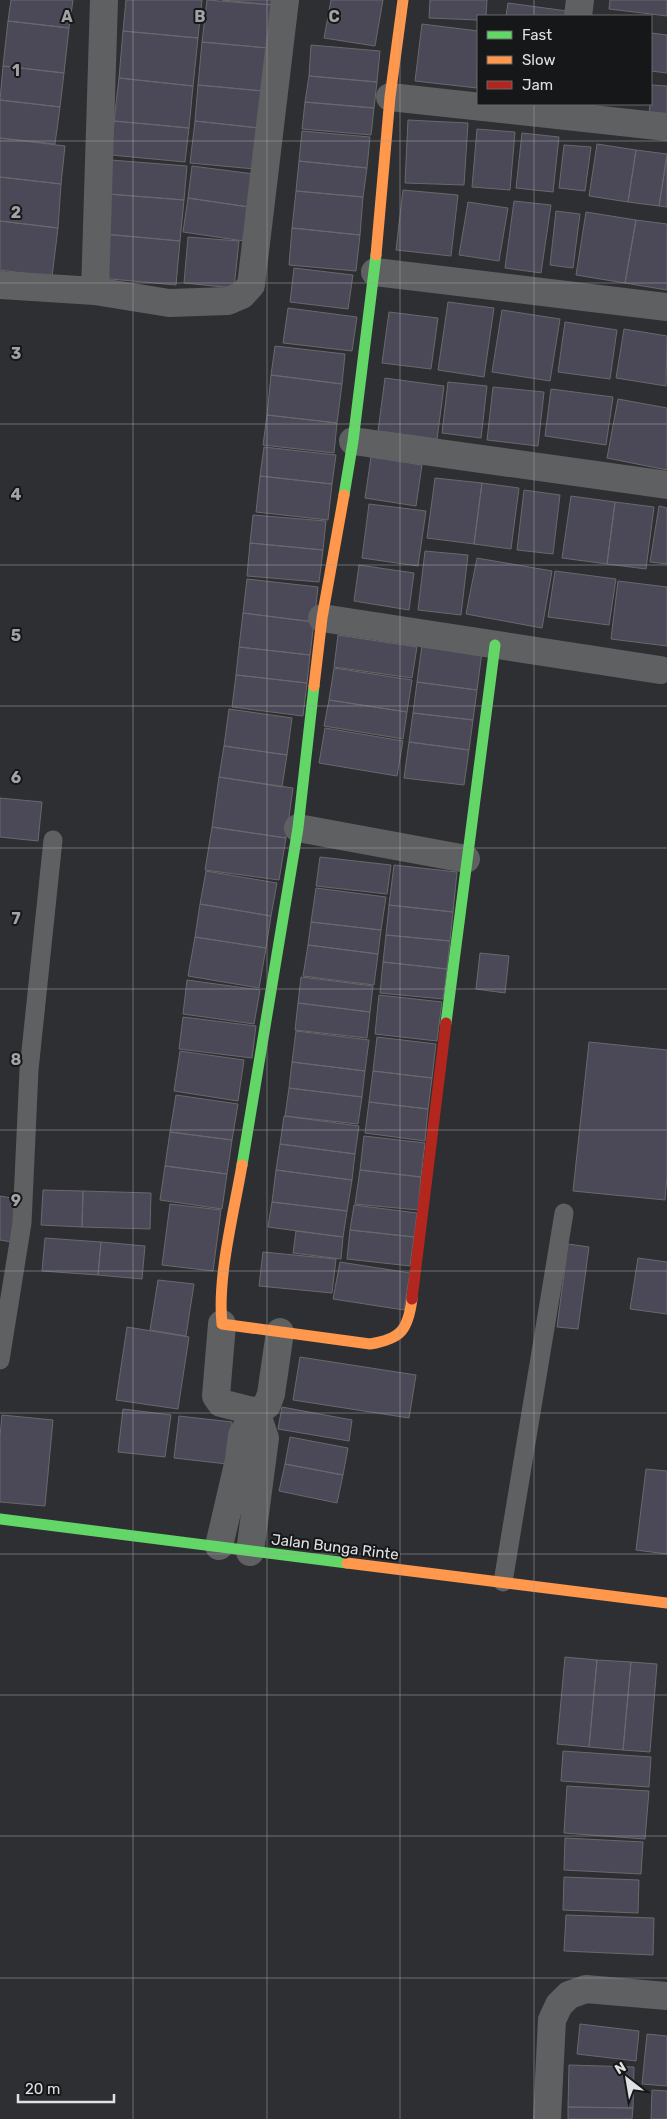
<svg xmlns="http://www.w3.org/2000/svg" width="667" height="2119" font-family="Rubik,sans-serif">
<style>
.building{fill:#4b4958;stroke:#68696c}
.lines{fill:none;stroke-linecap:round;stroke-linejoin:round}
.lane{stroke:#5f6062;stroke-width:19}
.street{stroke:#5f6062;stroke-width:28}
.fast{stroke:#63d668;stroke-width:11}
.slow{stroke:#ff974d;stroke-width:11}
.jam{stroke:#b3261e;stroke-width:11}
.grid{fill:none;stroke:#a1a3a5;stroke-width:1;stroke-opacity:0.55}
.labels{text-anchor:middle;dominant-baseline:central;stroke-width:4;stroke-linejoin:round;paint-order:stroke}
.street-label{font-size:15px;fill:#dfe1e3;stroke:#151718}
.grid-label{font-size:16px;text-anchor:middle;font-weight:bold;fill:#a1a3a5;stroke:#151718;stroke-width:4;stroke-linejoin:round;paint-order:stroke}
</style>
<rect width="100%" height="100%" fill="#2d2f32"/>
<path class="building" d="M11 0H73L69 28 8 21Z
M126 0H202L198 38 123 31Z
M207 0 272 5 268 48 202 42Z
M222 0H272V5Z
M331 0H383L375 46 324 38Z
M430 0H487L486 16H478V20L429 18Z
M610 0H667V16L609 9Z
M508 3 567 11 566 16H506Z
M8 21 69 28 64 73 3 66Z
M422 24 478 31 477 88 415 81Z
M123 31 198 38 193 86 119 78Z
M651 33 667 35V73L651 71Z
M202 42 268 48 263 91 198 85Z
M311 45 380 51 377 82 309 76Z
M3 66 64 73 60 107 0 100Z
M309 76 377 82 374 108 305 102Z
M119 78 193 86 189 128 114 121Z
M198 85 263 91 259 128 195 121Z
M652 85 667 86V117L649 115Z
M0 100 60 107 55 144 0 138Z
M305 102 374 108 371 135 302 129Z
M408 120 468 123 464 185 405 183Z
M114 121 189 128 185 162 111 155Z
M195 121 259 128 255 169 190 163Z
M477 129 515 132 510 190 472 187Z
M302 131 370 137 367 168 299 161Z
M522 133 559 137 553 192 516 188Z
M0 138 65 146 61 184 0 177Z
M597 144 636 150 628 202 589 196Z
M564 145 591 147 585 191 559 188Z
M636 150 667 154 659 206 628 202Z
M667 156V207L659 206Z
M111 160 187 166 184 200 108 194Z
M299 161 367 168 363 197 296 191Z
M192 166 254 174 249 207 188 198Z
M0 177 61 184 58 228 0 221Z
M403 190 458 195 451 256 396 250Z
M296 191 363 197 360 235 292 228Z
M108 194 184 200 180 241 104 234Z
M188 198 249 207 244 241 183 232Z
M514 201 551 205 541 273 505 268Z
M468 202 508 208 499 261 459 255Z
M556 211 580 214 573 268 550 265Z
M586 212 636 220 625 283 576 275Z
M636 220 667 224V290L625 283Z
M0 221 58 228 52 277 0 270Z
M292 228 360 235 356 271 289 265Z
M104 234 180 241 176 285 100 278Z
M188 237 239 241 234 288 184 283Z
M294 268 353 275 348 309 290 302Z
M448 302 494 308 484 377 438 370Z
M288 308 357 317 352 351 283 343Z
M502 310 560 319 550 381 492 372Z
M389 312 438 318 431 369 382 363Z
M565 322 617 330 610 379 558 372Z
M624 329 667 336 666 386 616 378Z
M275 346 345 354 342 384 271 375Z
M271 375 342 384 337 423 267 415Z
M385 378 444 386 437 439 378 431Z
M448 382 487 386 481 438 442 433Z
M493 387 544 392 538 446 487 440Z
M551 389 613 397 606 445 545 436Z
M618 399 667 408V470L607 458Z
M267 415 337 423 334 453 263 445Z
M264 447 336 455 332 484 260 476Z
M371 457 422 465 416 506 365 498Z
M260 476 332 484 328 520 256 512Z
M435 478 482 483 474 544 427 538Z
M482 483 519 488 511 549 474 544Z
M524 490 560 495 553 554 517 550Z
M571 496 615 502 607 564 562 558Z
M615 502 654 507 646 569 607 564Z
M369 504 426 511 418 566 362 558Z
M659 506 667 508V564L650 562Z
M253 515 326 521 323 550 250 543Z
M250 543 323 550 319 582 247 576Z
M425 551 468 555 461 615 418 610Z
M477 558 552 571 542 628 466 614Z
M359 565 414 573 409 610 354 601Z
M555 571 616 579 609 625 548 617Z
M247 579 318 587 314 622 243 613Z
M618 581 667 587V646L611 639Z
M243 613 314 622 310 655 239 647Z
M338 635 417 647 412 678 334 667Z
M422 645 482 652 477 690 417 682Z
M239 647 310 655 307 683 236 675Z
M334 668 412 680 407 712 329 700Z
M236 675 307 683 303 716 232 707Z
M417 682 477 690 473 720 413 713Z
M329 700 407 712 403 739 324 726Z
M229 709 292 718 287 755 224 746Z
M413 713 473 720 469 750 409 742Z
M325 728 403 741 397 776 319 763Z
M409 742 469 750 464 785 404 778Z
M224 746 287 755 282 787 219 777Z
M219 777 293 788 286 838 212 827Z
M0 798 42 802 38 841 0 837Z
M212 827 286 838 279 880 205 870Z
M320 857 391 865 387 894 316 886Z
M394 865 457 872 453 912 389 905Z
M206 871 277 883 271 916 200 904Z
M316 888 386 897 381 930 311 922Z
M200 904 271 916 266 948 195 937Z
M389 905 453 912 450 941 386 935Z
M311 922 381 930 378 954 308 945Z
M386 935 450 941 447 969 383 962Z
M195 937 266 948 259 988 188 976Z
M308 945 378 954 374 985 303 976Z
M480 953 509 956 505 993 476 989Z
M383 962 447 969 443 999 380 993Z
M301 977 373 986 370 1012 298 1003Z
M187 980 260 990 254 1024 183 1014Z
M379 995 442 1002 437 1041 375 1034Z
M298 1003 370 1012 367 1038 295 1030Z
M183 1017 256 1026 252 1058 179 1049Z
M296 1031 369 1040 365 1071 292 1062Z
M377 1037 436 1044 432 1078 373 1071Z
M589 1042 667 1050V1176L665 1200 573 1191Z
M180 1051 244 1060 238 1101 174 1091Z
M292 1062 365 1071 362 1097 289 1088Z
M373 1071 432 1078 428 1109 369 1102Z
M289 1088 362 1097 358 1124 285 1116Z
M176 1095 238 1104 232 1140 170 1132Z
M369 1102 428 1109 425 1141 365 1133Z
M284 1116 359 1126 355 1154 280 1144Z
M170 1132 232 1140 227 1174 165 1166Z
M364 1136 425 1143 421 1177 360 1170Z
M280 1144 355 1154 352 1180 276 1170Z
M165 1166 227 1174 222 1209 160 1200Z
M276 1170 352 1180 347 1211 272 1202Z
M360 1170 421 1177 418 1210 355 1204Z
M43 1190 83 1191 82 1227 41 1225Z
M83 1191 151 1193 150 1229 82 1227Z
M0 1196 17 1199 12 1242 0 1240Z
M272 1202 347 1211 343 1237 268 1227Z
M170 1204 221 1210 213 1271 162 1265Z
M354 1205 417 1213 414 1237 350 1230Z
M350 1230 414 1237 410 1266 347 1259Z
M296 1231 343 1237 341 1259 293 1253Z
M45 1238 101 1242 98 1275 42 1271Z
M101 1242 145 1246 142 1279 98 1275Z
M568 1244 589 1247 578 1329 557 1327Z
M263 1252 336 1259 332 1293 259 1286Z
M638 1258 667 1262V1314L630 1309Z
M340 1262 410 1273 404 1310 333 1299Z
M158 1280 194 1284 186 1336 150 1330Z
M127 1327 189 1337 178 1409 116 1400Z
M300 1357 416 1375 409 1418 293 1400Z
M282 1407 352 1420 349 1441 278 1429Z
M123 1409 171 1415 165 1457 118 1452Z
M2 1415 53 1420 45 1506 0 1502V1436Z
M179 1416 232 1422 227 1464 174 1458Z
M290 1437 348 1448 343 1475 285 1464Z
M285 1464 343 1475 337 1503 279 1491Z
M646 1469 667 1471V1554L636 1550Z
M565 1657 597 1660 589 1747 557 1744Z
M597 1660 631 1662 623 1750 589 1747Z
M631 1662 657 1664 650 1752 623 1750Z
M563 1751 651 1757 649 1787 561 1781Z
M567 1786 649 1791 645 1839 564 1833Z
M565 1838 643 1842 641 1874 564 1870Z
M564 1877 639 1880 638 1913 563 1910Z
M566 1915 654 1918 653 1955 564 1951Z
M580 2024 639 2031 636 2061 577 2054Z
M647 2034 667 2036V2086L642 2084Z
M569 2065 634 2067 633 2108 568 2107Z
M652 2090 667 2091V2119H651Z
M568 2107 633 2108 632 2119H568Z"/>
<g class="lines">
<path class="lane" d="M0 1360 22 1223 29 1070 53 840
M503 1582 564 1213"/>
<path class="street" d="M578 16 580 0
M390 97 667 127
M375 272 667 307
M0 285 95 291 169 303 228 301 242 295 251 285 285 0
M95 291 104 0
M353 441 667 485
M322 618 660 670
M298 828 466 859
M222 1324 216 1396 221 1403 256 1412
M219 1546 239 1460 242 1435 256 1412 267 1405 271 1394 280 1332
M250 1552 265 1438 256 1412
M547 2119 552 2020 559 2005 569 1995 586 1989 667 1996"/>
<path class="fast" d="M344 495 353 441 376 255
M446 1023 495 645
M242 1165 298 828 314 686
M0 1519 347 1563"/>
<path class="slow" d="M376 255 390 97 403 0
M314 686 322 618 344 495
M242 1165C234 1212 217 1277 222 1324L370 1344C401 1339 408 1330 412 1299
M347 1563 667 1603"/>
<path class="jam" d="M412 1299 446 1023"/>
</g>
<path class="grid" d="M133 0V2119M267 0V2119M400 0V2119M534 0V16M534 104V2119M0 141H667M0 283H667M0 424H667M0 565H667M0 706H667M0 848H667M0 989H667M0 1130H667M0 1271H667M0 1413H667M0 1554H667M0 1695H667M0 1836H667M0 1978H667"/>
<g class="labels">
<g class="street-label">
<text transform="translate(335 1547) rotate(7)">Jalan Bunga Rinte</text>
</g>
</g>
<g class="grid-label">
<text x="67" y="22">A</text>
<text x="200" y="22">B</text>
<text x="334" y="22">C</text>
<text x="16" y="76">1</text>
<text x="16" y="218">2</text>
<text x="16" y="359">3</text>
<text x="16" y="500">4</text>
<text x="16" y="641">5</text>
<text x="16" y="783">6</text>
<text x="16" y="924">7</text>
<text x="16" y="1065">8</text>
<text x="16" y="1206">9</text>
</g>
<rect x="477" y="15" width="175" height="90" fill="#151718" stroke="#666869"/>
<rect x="487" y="31" width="25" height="8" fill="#63d668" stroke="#666869"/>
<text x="522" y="40" font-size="15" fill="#dfe1e3">Fast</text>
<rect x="487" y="56" width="25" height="8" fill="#ff974d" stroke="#666869"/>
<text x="522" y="65" font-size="15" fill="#dfe1e3">Slow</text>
<rect x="487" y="81" width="25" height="8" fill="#b3261e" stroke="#666869"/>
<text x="522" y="90" font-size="15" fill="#dfe1e3">Jam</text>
<g transform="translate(627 2079) rotate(329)" stroke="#151718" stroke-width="4" paint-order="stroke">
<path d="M0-4L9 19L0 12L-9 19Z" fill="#dfe1e3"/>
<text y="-8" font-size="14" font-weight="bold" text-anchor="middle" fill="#dfe1e3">N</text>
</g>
<path d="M18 2094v8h96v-8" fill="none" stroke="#dfe1e3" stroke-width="2.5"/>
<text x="25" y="2094" font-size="15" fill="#dfe1e3" stroke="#151718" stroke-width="4" paint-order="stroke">20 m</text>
</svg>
